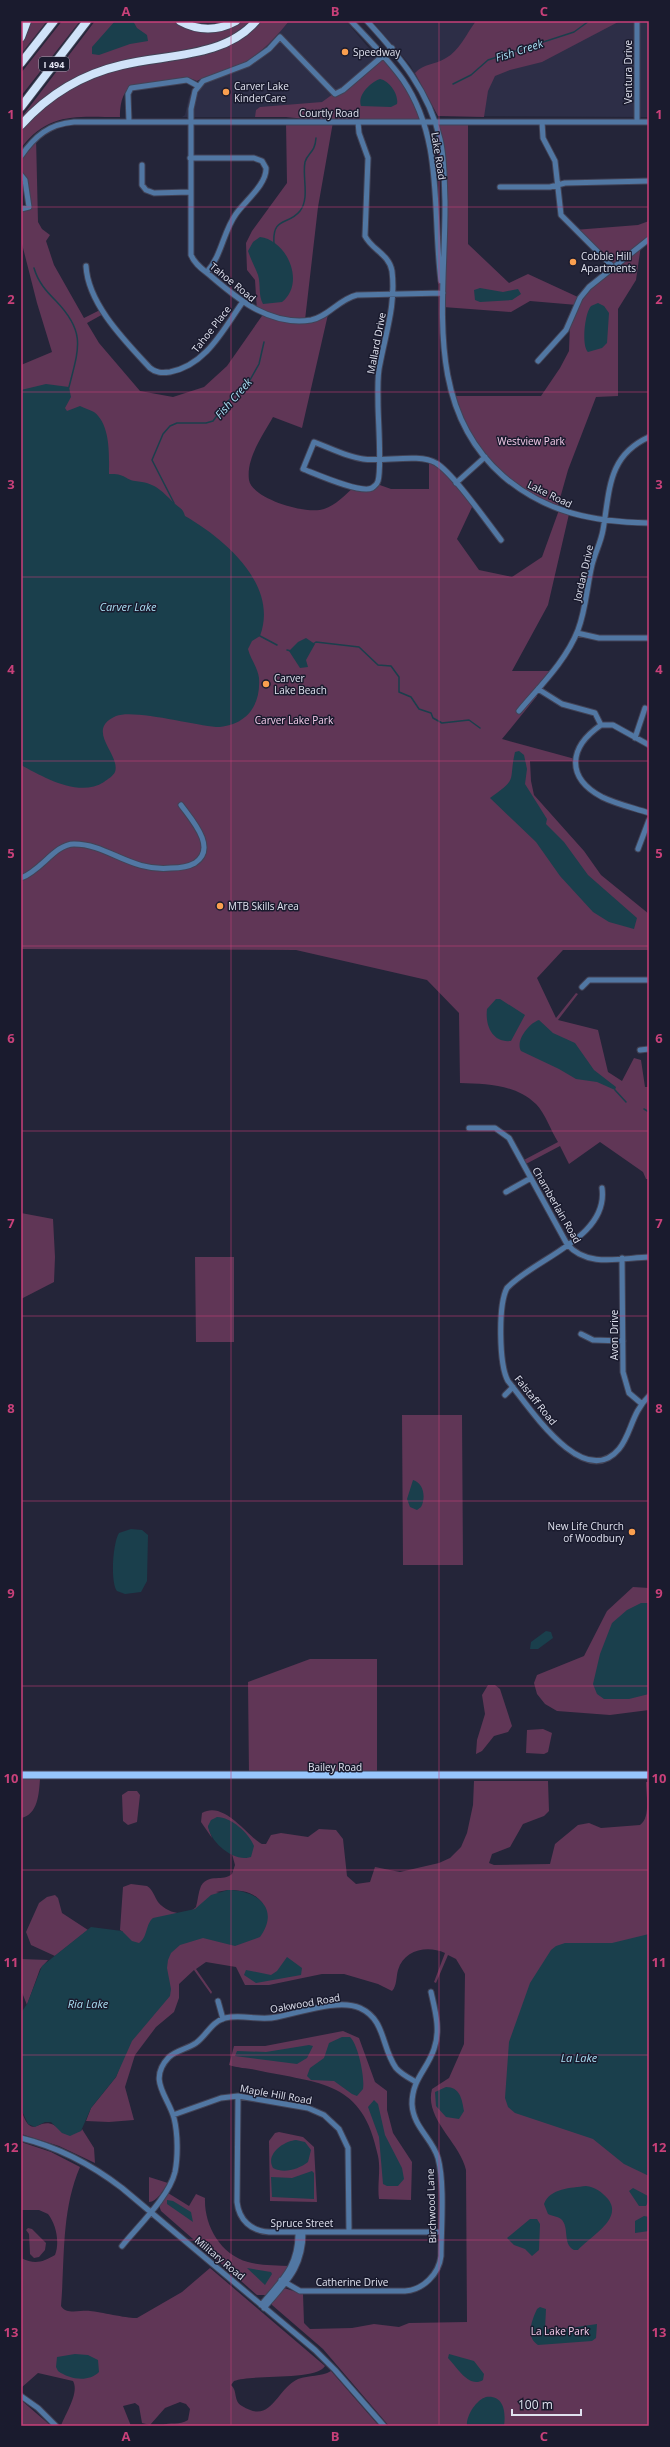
<svg xmlns="http://www.w3.org/2000/svg" width="670" height="2447" font-family="'Open Sans',sans-serif">
<style>
.built{fill:#2d2e47}
.green{fill:#603656;fill-rule:evenodd}
.water{fill:#1a3f4c}
.lines{fill:none;stroke-linecap:round;stroke-linejoin:round}
.stream{stroke:#1a3f4c;stroke-width:1.5}
.minor-casing{stroke:#424356;stroke-width:7}
.major-casing{stroke:#424356;stroke-width:9}
.highway-casing{stroke:#424356;stroke-width:10}
.minor{stroke:#5177a3;stroke-width:5}
.major{stroke:#97c6fc;stroke-width:7}
.highway{stroke:#d0e3f9;stroke-width:8}
.grid{fill:none;stroke:#c84079;stroke-width:1;stroke-opacity:0.55}
.poi-dot{fill:#fa9f4f;stroke:#1a1b2e;stroke-width:1.5}
.labels{text-anchor:middle;dominant-baseline:central;stroke-width:3;stroke-linejoin:round;paint-order:stroke}
.shield{fill:#1a1b2e;stroke:#a5a6b5;stroke-width:1}
.shield-label{font-size:9px;font-weight:bold;fill:#e0e2ef}
.poi-label{font-size:10px;fill:#e0e2ef;stroke:#1a1b2e;text-anchor:start}
.street-label{font-size:10px;fill:#e0e2ef;stroke:#1a1b2e}
.park-label{font-size:10px;fill:#f6cdeb;stroke:#1a1b2e}
.water-label{font-size:11px;font-style:italic;fill:#aadef3;stroke:#1a1b2e}
.neatline{fill:none;stroke:#c84079;stroke-width:1.5}
.grid-label{font-size:13px;text-anchor:middle;font-weight:bold;fill:#c84079}
</style>
<rect width="100%" height="100%" fill="#242539"/>
<path class="built" d="M279 21H346L373 53 384 57 333 122 286 117H182L185 115 189 97 199 81V69Z
M372 21H649V117L438 116 410 65Z"/>
<path class="green" d="M30 21H47L21 54V44Z
M62 21H80L21 96V73Z
M95 21H174L185 27 251 21 227 39 212 44 103 68 21 121V118Z
M262 21H289C271 43 254 61 226 71 216 74 207 75 197 81L187 77 134 85C122 90 120 105 120 117 78 117 49 111 21 148V130C49 99 86 76 127 67 177 56 224 61 262 21Z
M476 21 489 22 620 21 542 62 510 70 495 76 488 91 484 117 438 116 415 73C424 63 435 65 446 58 459 51 467 33 476 21Z
M384 57 399 75 424 122H333L318 207 305 320H310L329 310 302 428 273 417C263 435 246 458 249 480 252 499 307 515 324 509 336 505 345 495 354 487L360 489 377 484 391 489H429V460L437 463 473 505 457 539 479 570 512 577 542 557 559 510 569 514 548 605 512 671H552L534 694 537 696 502 739 575 759V761H530L531 781 534 795 584 851 601 875 649 914V950H563L537 978 556 1018 576 993 578 994 558 1020 598 1030 608 1072 622 1081 634 1058 641 1060 645 1087H649V1179H646L643 1172 600 1142 569 1164 560 1146 524 1165 522 1161 558 1142C551 1131 545 1113 536 1104 515 1084 487 1084 460 1083L459 1013 427 980 296 950 21 949V365L52 352 37 303 21 240V209L28 207 21 175V156L36 137 38 222 42 229 50 235 46 241 54 265 84 318 102 309 105 313 87 323 99 343 140 391 173 397 204 387 227 366 264 313 257 311 255 280 247 270 246 243 252 231 287 183 286 122 327 121 286 117H255L256 110 260 107 322 102Z
M435 122H468V244L509 283 528 274 580 298 613 267 574 230 638 225 649 221V239L641 245 636 280 618 309V396L596 397 568 470 557 509 518 488 478 448 452 396H541L560 368 569 351 570 323 577 305 530 301 511 312 443 307 444 176Z
M21 1213 53 1219 55 1257 54 1282 21 1299Z
M195 1257H234V1342H196Z
M402 1415H462L463 1565H403Z
M633 1587 649 1588V1710L610 1715 557 1711 545 1704 537 1694 534 1683 537 1675 584 1656 607 1611Z
M310 1659H377V1776H249L248 1682Z
M488 1685H495L500 1689 512 1726 508 1732 494 1736 482 1751 476 1754 477 1740 485 1714 482 1695Z
M543 1729 552 1733 548 1752 544 1754 526 1753 527 1730Z
M21 1779H40C39 1793 38 1815 21 1818Z
M474 1781H548L549 1811 544 1816 523 1824 510 1847 492 1854 489 1863 494 1865 550 1864 555 1844 578 1825 589 1823 601 1828 640 1825C651 1818 646 1793 646 1782H649V2426H389L323 2349 272 2305V2302L284 2288 303 2294 304 2323 310 2329 352 2328 374 2324 399 2327 409 2323 467 2322 466 2170C460 2142 424 2119 432 2089L449 2078 464 2044 465 1974 456 1959 448 1955 436 1983 434 1982 445 1953C427 1945 404 1950 398 1970 396 1977 397 1986 392 1991L378 1984 344 1974H322L269 1985H245L236 1967 206 1962 196 1969 212 1992 211 1994 194 1970 179 1984V1998L174 2012 156 2027 135 2055 125 2087 134 2120 109 2122 86 2121 91 2108 116 2077 124 2056 123 1932 120 1930 123 1887 131 1884 147 1886C153 1890 154 1896 158 1902 167 1913 185 1918 196 1907 198 1900 198 1893 201 1886 209 1873 223 1882 232 1874L235 1865 232 1854 247 1858 248 1837 230 1821 208 1826 212 1838 201 1822 202 1813C224 1800 247 1836 262 1844H266L271 1835 281 1833 308 1837 319 1829 336 1830 343 1839 347 1876 356 1884 370 1882 375 1867 400 1872 439 1863 450 1858 461 1847 467 1833 473 1805ZM228 1890C242 1890 255 1892 263 1904L216 1892Z
M128 1791H137L140 1795 137 1822 128 1825 123 1821 122 1795Z
M55 1895 58 1898 62 1913 88 1930 55 1956 31 1945 26 1932 39 1903 47 1897Z
M21 1959 48 1960 40 1969 27 2005 21 1990Z
M343 2031 359 2038 375 2082 387 2091V2110L393 2133 412 2162 411 2200 379 2199C377 2185 381 2170 378 2156 363 2080 321 2084 256 2070 247 2068 237 2068 229 2065L234 2046H265Z
M21 2109C33 2148 40 2106 63 2133L81 2131 82 2129 94 2148 95 2163 59 2146 21 2134Z
M279 2132 303 2137 314 2147 317 2202 270 2201 269 2141 275 2133Z
M21 2142 51 2152 80 2167C61 2211 65 2259 61 2306 66 2315 80 2310 90 2311 101 2312 130 2319 137 2318L182 2292 210 2268 325 2366C316 2381 252 2374 234 2381L231 2385C238 2391 233 2401 242 2406 272 2425 276 2389 298 2379 309 2375 321 2377 331 2371L379 2426H161C170 2421 179 2426 188 2420L190 2409 186 2404 180 2402 165 2408 150 2425 142 2423 139 2406 135 2403 123 2406 131 2426H61C64 2416 80 2393 73 2381L38 2373 21 2388V2258C35 2265 43 2262 55 2255 60 2242 56 2224 48 2214L39 2210H21Z
M149 2177 168 2183C163 2190 157 2202 149 2202Z
M168 2193 189 2206 196 2194 205 2198C204 2225 220 2254 248 2262 262 2266 276 2265 291 2266L267 2295H257L161 2211 159 2205Z
M28 2228 32 2229 46 2243 45 2250 39 2257 34 2258 30 2254 29 2234 26 2230Z
M21 2400 51 2426H21Z"/>
<path class="water" d="M115 21H133L137 28 147 35 148 41 130 44 99 55 92 54V47Z
M380 79C390 81 399 95 397 104L391 107 361 106C357 95 371 82 380 79Z
M260 237C287 240 306 283 282 302L263 304C258 295 261 285 258 275 255 267 251 260 248 251L253 242Z
M480 288 503 292 518 289 521 294 512 300 480 302 475 300 474 290Z
M598 303 604 306 609 313 607 343 602 348 588 352C581 346 585 312 591 306Z
M46 384 69 387 71 397 65 408 67 411 80 406C84 408 90 410 94 412 111 425 109 456 109 474 125 473 126 480 135 481 155 483 160 489 174 503 179 508 183 508 185 516 225 539 279 585 260 636L252 641 248 649C250 658 258 668 259 678 261 707 245 726 216 727 193 725 134 709 116 716 84 730 121 754 115 772 113 776 108 779 104 782 79 798 43 777 21 765V390Z
M306 638 315 644 306 660 308 667 300 668 289 651 298 642Z
M519 751 524 755 527 769 525 784 547 819 546 824 564 842 588 875 637 918 634 929 609 922 593 912 560 876 536 842 490 798C519 777 508 783 515 752Z
M496 999H500L525 1015 511 1041C492 1043 485 1025 487 1009Z
M539 1020 553 1033 575 1043 594 1070 616 1087 615 1090 597 1082 576 1079 559 1069 521 1051C515 1041 529 1023 539 1020Z
M413 1480C424 1483 426 1498 421 1507L417 1510 410 1507 407 1499Z
M131 1529 142 1530 148 1535 147 1581 141 1592 125 1594 117 1591C110 1582 113 1542 119 1533Z
M641 1603H649V1694L629 1699H604L597 1694 593 1684 600 1654 612 1623 627 1610Z
M546 1631 551 1632 553 1638 538 1649H530L531 1642Z
M217 1817C231 1817 249 1833 254 1846L251 1857C234 1863 210 1842 208 1826L211 1820Z
M228 1890C256 1890 281 1908 260 1937L235 1946 203 1938 180 1945 171 1953 168 1960 167 1968 171 1989 170 1996 132 2041 116 2077 91 2108 81 2131 70 2136 62 2133 51 2122H45L35 2127 28 2124 21 2109V2013L27 2004 42 1966 91 1927 122 1931 132 1941 139 1943C148 1937 145 1925 153 1918L195 1909 211 1895Z
M649 1934V2176L624 2164 593 2139 515 2113 508 2107 505 2098 509 2042 530 1983 551 1950 556 1946 565 1943H612Z
M287 1957 302 1968 301 1975 256 1983 244 1975 246 1970 271 1975 277 1971Z
M342 2037H350C358 2044 365 2078 363 2089L357 2096 352 2094 334 2081 311 2080 307 2076 310 2068 324 2058 329 2043Z
M309 2045 313 2046 307 2058 297 2064 235 2056 237 2051 266 2052Z
M446 2087C460 2087 462 2099 464 2111L459 2119 446 2117 436 2106 435 2092Z
M374 2100 378 2104 385 2135 402 2168 404 2179 398 2186H387L383 2184 379 2137 368 2107Z
M296 2140 305 2142 311 2150 308 2162C299 2169 284 2174 273 2168 265 2154 284 2141 296 2140Z
M312 2171 314 2173V2199L272 2197 271 2177 292 2178Z
M586 2186C595 2187 602 2192 608 2199 624 2219 589 2237 578 2250H574C562 2244 570 2227 561 2219 557 2216 552 2216 548 2214L544 2204C550 2188 571 2188 586 2186Z
M633 2188 648 2196 649 2200 646 2206H639L629 2191Z
M167 2200 173 2201 191 2212 193 2222 167 2204Z
M644 2216 649 2217V2231L635 2233V2221Z
M530 2219H537L540 2224 539 2250 532 2256 525 2249 514 2245 507 2238Z
M247 2268 271 2272 272 2274 265 2285Z
M540 2307 546 2309 545 2329 557 2330 597 2324 596 2338 592 2341 538 2345C525 2337 532 2320 537 2309Z
M75 2354 88 2355 98 2360 99 2372C88 2383 69 2379 58 2371L56 2367 57 2357Z
M449 2354 474 2361 484 2374 483 2380C469 2389 456 2366 448 2358Z
M486 2397C504 2395 506 2412 504 2426H467C466 2416 476 2400 486 2397Z"/>
<g class="lines">
<path class="stream" d="M453 84 471 75 488 60 574 32 589 21
M274 244C272 216 288 226 300 211 310 198 302 177 305 162 308 152 315 153 316 138
M34 268C38 282 46 291 56 301 86 332 79 348 69 387
M174 503 152 460 163 434 170 426 177 423H206L213 421 228 401 250 380 259 364 264 342
M260 636 277 645
M313 644 316 642 359 647 378 665 391 666 399 677V692L411 697 419 709 431 713 433 718 442 723 469 720 480 728
M287 650 291 651
M615 1090 626 1102
M644 1109 649 1112"/>
<g class="minor-casing">
<path id="minor" d="M351 21C369 40 388 59 403 80 444 140 432 212 441 281
M367 21C400 57 429 91 440 139 445 160 444 181 445 201 446 297 422 405 503 476 546 513 594 522 649 523
M637 21V122
M392 48 343 90 335 94 280 37 269 49 248 64 203 81 195 91 191 109V255C195 265 204 270 212 277 240 301 271 326 311 320 328 317 339 299 357 295L443 293
M129 122 128 94 131 88 187 80 198 86
M358 122 359 133 368 158 365 236C372 250 389 254 392 271 396 304 386 332 380 364 377 376 378 390 378 403 378 420 382 468 378 481 377 485 374 486 372 488 361 494 316 474 303 469L314 442C330 448 347 457 363 459 383 462 420 453 436 463 453 473 487 522 501 540
M542 122 543 138 555 161 561 215 613 267
M21 156C35 136 49 124 74 122H649
M190 158H254L262 161 266 168C267 184 245 201 236 214 223 232 222 255 207 272
M142 165V185L146 190 154 193 190 192
M21 175 25 180 29 207 21 209
M500 187H550L565 183 649 181
M86 266C88 304 125 341 150 368 156 373 162 373 170 372 206 365 223 330 242 303
M538 361 566 330 580 298 589 287 649 239
M456 483 485 457
M577 633 599 638H649
M538 689 562 704 595 713 601 725H613L649 745
M519 711C540 686 566 661 578 630 586 609 587 586 592 565 595 553 601 542 603 530 610 491 607 456 649 437
M601 725C569 747 565 777 602 797 616 804 634 808 649 813
M635 738 645 708
M638 849 649 820
M21 878C41 871 55 844 74 844 108 844 130 872 171 868 180 868 188 867 195 863 218 848 191 819 181 805
M582 987 589 980H649
M640 1050 649 1049
M469 1128H495L509 1138 567 1244C587 1268 621 1258 649 1257
M602 1188C609 1238 535 1258 507 1288 498 1305 499 1365 508 1381 528 1405 583 1492 619 1449 632 1433 631 1413 649 1396
M506 1192 531 1178
M622 1258 623 1372 629 1393 642 1404
M581 1334 593 1340 623 1341
M505 1395 513 1387
M218 2001 223 2019
M238 2096 237 2202C239 2220 251 2231 269 2232H441
M173 2115 221 2098 238 2096 308 2108 324 2115 339 2129 348 2148 349 2232
M21 2138C58 2147 92 2165 122 2188L315 2350 335 2370 384 2426
M122 2246C138 2226 169 2197 175 2172 178 2157 178 2134 174 2118 168 2096 147 2080 169 2057 177 2050 187 2049 196 2043 207 2035 211 2022 225 2018 242 2014 260 2021 277 2017 299 2013 339 1998 360 2008 386 2020 381 2047 396 2068 401 2074 409 2078 416 2082
M281 2280 300 2291H405C423 2290 439 2274 441 2256 441 2229 445 2184 438 2158 432 2138 413 2127 412 2104 412 2079 427 2070 434 2049 441 2030 435 2010 431 1992
M261 2305C282 2280 299 2266 298 2232
M264 2308C286 2282 303 2268 303 2232
M21 2396 38 2408 56 2426"/>
</g>
<g class="major-casing">
<path id="major" d="M21 1775H649"/>
</g>
<g class="highway-casing">
<path id="highway" d="M180 21C198 31 218 31 236 21
M21 37 27 21
M21 63 54 21
M21 107 87 21
M21 125C48 95 83 74 122 65 167 54 224 58 256 21"/>
</g>
<use href="#minor" class="minor"/>
<use href="#major" class="major"/>
<use href="#highway" class="highway"/>
</g>
<path class="grid" d="M231 21V2426M439 21V2426M21 207H649M21 392H649M21 577H649M21 761H649M21 946H649M21 1131H649M21 1316H649M21 1501H649M21 1686H649M21 1870H649M21 2055H649M21 2240H649"/>
<g class="poi-dot">
<circle cx="345" cy="52" r="4"/>
<circle cx="226" cy="92" r="4"/>
<circle cx="573" cy="262" r="4"/>
<circle cx="266" cy="684" r="4"/>
<circle cx="220" cy="906" r="4"/>
<circle cx="632" cy="1532" r="4"/>
</g>
<g class="labels">
<rect class="shield" x="39" y="57" width="30" height="14" rx="3"/>
<g class="shield-label">
<text x="54" y="64">I 494</text>
</g>
<g class="poi-label">
<text x="353" y="52">Speedway</text>
<text x="234" y="86">Carver Lake<tspan x="234" dy="12">KinderCare</tspan></text>
<text x="581" y="256">Cobble Hill<tspan x="581" dy="12">Apartments</tspan></text>
<text x="274" y="678">Carver<tspan x="274" dy="12">Lake Beach</tspan></text>
<text x="228" y="906">MTB Skills Area</text>
<text x="624" y="1526" text-anchor="end">New Life Church<tspan x="624" dy="12">of Woodbury</tspan></text>
</g>
<g class="street-label">
<text transform="translate(628 72) rotate(-90)">Ventura Drive</text>
<text x="329" y="113">Courtly Road</text>
<text transform="translate(439 156) rotate(81)">Lake Road</text>
<text transform="translate(233 282) rotate(39)">Tahoe Road</text>
<text transform="translate(211 329) rotate(-52)">Tahoe Place</text>
<text transform="translate(376 343) rotate(-79)">Mallard Drive</text>
<text transform="translate(550 494) rotate(26)">Lake Road</text>
<text transform="translate(583 573) rotate(-77)">Jordan Drive</text>
<text transform="translate(557 1205) rotate(60)">Chamberlain Road</text>
<text transform="translate(614 1335) rotate(-90)">Avon Drive</text>
<text transform="translate(536 1400) rotate(51)">Falstaff Road</text>
<text x="335" y="1767">Bailey Road</text>
<text transform="translate(305 2003) rotate(-10)">Oakwood Road</text>
<text transform="translate(276 2094) rotate(10)">Maple Hill Road</text>
<text transform="translate(431 2206) rotate(-92)">Birchwood Lane</text>
<text x="302" y="2223">Spruce Street</text>
<text transform="translate(220 2258) rotate(40)">Military Road</text>
<text x="352" y="2282">Catherine Drive</text>
</g>
<g class="park-label">
<text x="531" y="441">Westview Park</text>
<text x="294" y="720">Carver Lake Park</text>
<text x="560" y="2331">La Lake Park</text>
</g>
<g class="water-label">
<text transform="translate(519 50) rotate(-18)">Fish Creek</text>
<text transform="translate(233 398) rotate(-49)">Fish Creek</text>
<text x="128" y="606">Carver Lake</text>
<text x="88" y="2003">Ria Lake</text>
<text x="579" y="2057">La Lake</text>
</g>
</g>
<rect width="670" height="2447" fill="none" stroke="#1a1b2e" stroke-width="44"/>
<path d="M512 2409v6h69v-6" fill="none" stroke="#e0e2ef" stroke-width="2"/>
<text x="518" y="2409" font-size="12" fill="#e0e2ef" stroke="#1a1b2e" stroke-width="3" paint-order="stroke">100 m</text>
<rect x="22" y="22" width="626" height="2403" class="neatline"/>
<g class="grid-label">
<text x="126" y="16">A</text>
<text x="335" y="16">B</text>
<text x="544" y="16">C</text>
<text x="11" y="119">1</text>
<text x="659" y="119">1</text>
<text x="11" y="304">2</text>
<text x="659" y="304">2</text>
<text x="11" y="489">3</text>
<text x="659" y="489">3</text>
<text x="11" y="674">4</text>
<text x="659" y="674">4</text>
<text x="11" y="858">5</text>
<text x="659" y="858">5</text>
<text x="11" y="1043">6</text>
<text x="659" y="1043">6</text>
<text x="11" y="1228">7</text>
<text x="659" y="1228">7</text>
<text x="11" y="1413">8</text>
<text x="659" y="1413">8</text>
<text x="11" y="1598">9</text>
<text x="659" y="1598">9</text>
<text x="11" y="1783">10</text>
<text x="659" y="1783">10</text>
<text x="11" y="1967">11</text>
<text x="659" y="1967">11</text>
<text x="11" y="2152">12</text>
<text x="659" y="2152">12</text>
<text x="11" y="2337">13</text>
<text x="659" y="2337">13</text>
<text x="126" y="2441">A</text>
<text x="335" y="2441">B</text>
<text x="544" y="2441">C</text>
</g>
</svg>
